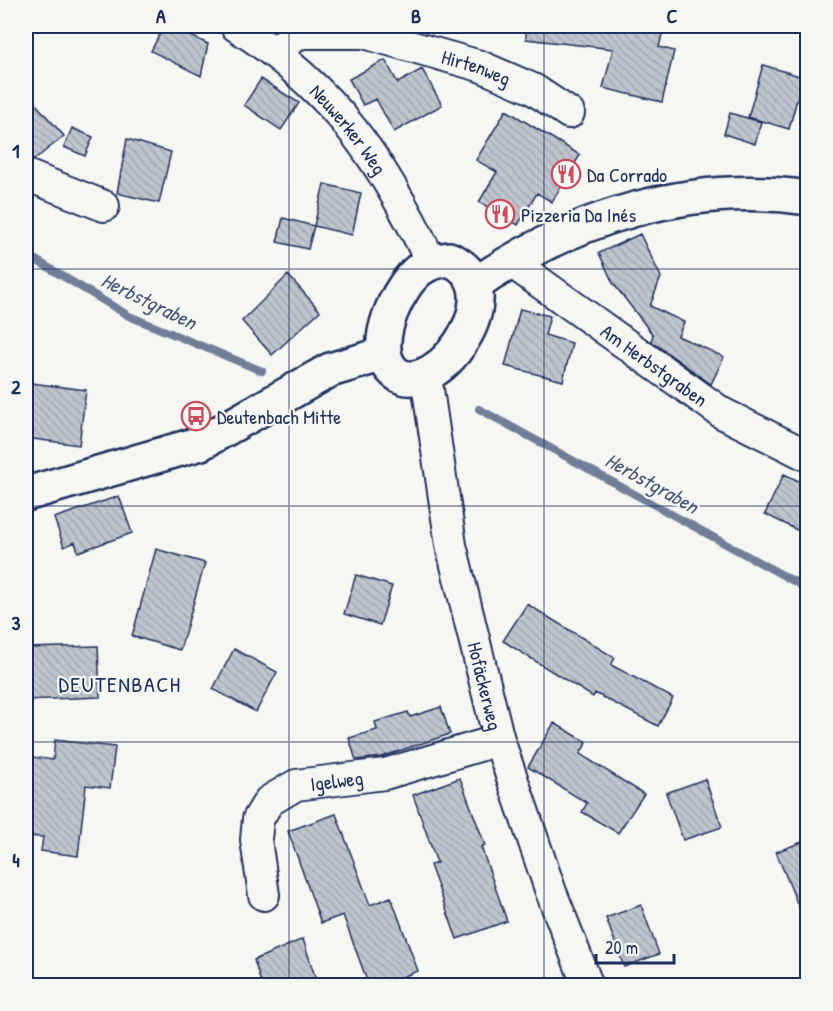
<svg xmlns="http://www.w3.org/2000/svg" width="833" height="1011" font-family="'Patrick Hand',sans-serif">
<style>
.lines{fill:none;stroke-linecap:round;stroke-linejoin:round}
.stream{stroke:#717e99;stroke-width:8}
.building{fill:url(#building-back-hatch);stroke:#1b2f5e;stroke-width:1.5}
.street-casing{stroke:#1b2f5e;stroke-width:34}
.secondary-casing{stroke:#1b2f5e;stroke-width:38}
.street{stroke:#f6f6f2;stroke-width:30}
.secondary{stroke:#f6f6f2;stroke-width:33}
.grid{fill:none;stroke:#1b2f5e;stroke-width:1.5;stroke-opacity:0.55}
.labels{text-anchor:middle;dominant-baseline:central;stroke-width:4.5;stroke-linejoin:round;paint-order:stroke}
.street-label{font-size:20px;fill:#1b2f5e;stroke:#f6f6f2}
.poi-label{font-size:20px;fill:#1b2f5e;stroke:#f6f6f2;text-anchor:start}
.water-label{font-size:21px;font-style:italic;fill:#46567b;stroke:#f6f6f2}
.quarter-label{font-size:22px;letter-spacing:1.5px;fill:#1b2f5e;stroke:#f6f6f2}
.neatline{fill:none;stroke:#1b2f5e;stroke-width:2}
.grid-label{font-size:20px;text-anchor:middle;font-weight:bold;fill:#1b2f5e}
</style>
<defs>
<pattern id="building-back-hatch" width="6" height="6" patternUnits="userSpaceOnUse" patternTransform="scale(1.5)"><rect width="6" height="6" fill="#c0c4cd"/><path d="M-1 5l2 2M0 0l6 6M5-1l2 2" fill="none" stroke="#a4a9b2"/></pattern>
</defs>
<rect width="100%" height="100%" fill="#f6f6f2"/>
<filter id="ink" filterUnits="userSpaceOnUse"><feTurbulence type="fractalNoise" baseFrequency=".0167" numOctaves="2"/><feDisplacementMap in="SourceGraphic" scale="12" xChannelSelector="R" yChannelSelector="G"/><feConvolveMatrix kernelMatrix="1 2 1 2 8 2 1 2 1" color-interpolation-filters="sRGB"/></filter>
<g filter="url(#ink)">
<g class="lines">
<path class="stream" d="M26 254 129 316 262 371
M479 409 808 589"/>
</g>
<path class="building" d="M164 26H170L208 44 201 76 151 51Z
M526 26H664L659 47 674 51 662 102 603 88 613 49 526 39Z
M385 60 398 83 422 69 442 105 394 132 376 99 363 105 349 79Z
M763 65 803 77 789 129 748 117Z
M261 79 299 103 281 130 244 105Z
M26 93 64 136 34 160 26 158Z
M506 110 580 155 552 202 537 193 518 225 479 202 497 172 476 160Z
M730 113 761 122 755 144 724 134Z
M72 128 93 137 85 156 64 147Z
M127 139 171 152 159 203 117 193Z
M324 184 361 193 352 235 314 226Z
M283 218 314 226 308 249 277 242Z
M640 234 661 277 650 306 684 322 678 336 724 357 711 384 651 341 653 335 613 283 599 253Z
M288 275 320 311 272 355 242 321Z
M520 309 550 316 545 335 572 343 563 381 505 366Z
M31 383 86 390 79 445 26 438Z
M784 474 807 485V535L765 514Z
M119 496 132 533 78 552 75 542 64 547 54 518Z
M156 549 205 563 180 650 132 636Z
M356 575 392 586 380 625 344 614Z
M527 604 615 658 611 665 673 698 658 726 595 693 593 697 503 641Z
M98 646 100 697 26 700V648Z
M234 649 277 672 256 712 213 689Z
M441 707 450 734 381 757 356 760 349 738 377 730 375 722 408 712 410 717Z
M554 723 587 742 580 754 644 794 618 833 582 812 587 803 528 767Z
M55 740 115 747 110 788 86 785 78 856 41 851 43 837 26 836V756L53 760Z
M460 778 485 845 481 847 507 921 457 939 430 865 437 863 413 795Z
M705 779 722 827 683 840 666 793Z
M336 814 370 905 391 897 418 971 377 986H369L343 915 321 923 288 831Z
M807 840V927L776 852Z
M641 905 659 954 624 967 606 918Z
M303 939 318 986H262L254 960Z"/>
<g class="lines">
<g class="street-casing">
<g id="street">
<path id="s1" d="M236 26C334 89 381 158 431 262"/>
<path id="s2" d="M274 51 300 33H364L480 66 533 89 569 113"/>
<path d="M26 175 104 206"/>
<path id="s3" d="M510 261 722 413 808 456"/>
<path id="s4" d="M426 376 451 545 499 740 551 892 588 986"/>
<path id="s5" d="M264 895 256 840 258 819 269 801 296 785 385 774 499 740"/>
</g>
</g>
<g class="secondary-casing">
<path id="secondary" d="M449 259C525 290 421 421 388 364 374 338 398 287 419 270 429 262 438 261 449 259Z
M476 284C572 218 690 180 808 198
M26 494 201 443 330 370 384 354"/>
</g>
<use href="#street" class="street"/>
<use href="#secondary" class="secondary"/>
</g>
</g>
<path class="grid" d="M289 26V986M544 26V986M26 269H808M26 506H808M26 742H808"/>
<defs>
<g id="restaurant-ring" transform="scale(1.5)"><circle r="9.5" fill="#f6f6f2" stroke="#d1495b" stroke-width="1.5"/><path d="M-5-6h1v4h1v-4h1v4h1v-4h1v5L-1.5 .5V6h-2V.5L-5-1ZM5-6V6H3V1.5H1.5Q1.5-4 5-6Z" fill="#d1495b"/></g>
<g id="bus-ring" transform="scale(1.5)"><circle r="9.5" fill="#f6f6f2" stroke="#d1495b" stroke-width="1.5"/><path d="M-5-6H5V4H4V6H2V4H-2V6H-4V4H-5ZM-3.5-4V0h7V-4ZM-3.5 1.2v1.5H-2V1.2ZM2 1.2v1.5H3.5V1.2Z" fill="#d1495b"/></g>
</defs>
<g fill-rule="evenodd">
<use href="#restaurant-ring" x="566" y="174"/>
<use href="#restaurant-ring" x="500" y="214"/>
<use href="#bus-ring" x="196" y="416"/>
</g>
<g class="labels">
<g class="street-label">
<text stroke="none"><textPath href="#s2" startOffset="213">Hirtenweg</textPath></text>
<text stroke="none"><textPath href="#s1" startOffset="154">Neuwerker Weg</textPath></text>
<text stroke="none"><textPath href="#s3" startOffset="178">Am Herbstgraben</textPath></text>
<text stroke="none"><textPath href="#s4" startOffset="316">Hofäckerweg</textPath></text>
<text stroke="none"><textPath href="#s5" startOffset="170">Igelweg</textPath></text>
</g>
<g class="poi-label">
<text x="587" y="174">Da Corrado</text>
<text x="521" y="214">Pizzeria Da Inés</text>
<text x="217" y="416">Deutenbach Mitte</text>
</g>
<g class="water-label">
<text transform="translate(149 301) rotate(26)">Herbstgraben</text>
<text transform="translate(652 483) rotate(29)">Herbstgraben</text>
</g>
<g class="quarter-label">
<text x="120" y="684">DEUTENBACH</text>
</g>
</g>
<rect width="833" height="1011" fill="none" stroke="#f6f6f2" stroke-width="66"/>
<path d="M596 954v9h78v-9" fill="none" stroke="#1b2f5e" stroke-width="3"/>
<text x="605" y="954" font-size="18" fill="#1b2f5e" stroke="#f6f6f2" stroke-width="4.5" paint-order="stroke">20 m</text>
<rect x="33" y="33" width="767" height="945" class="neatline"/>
<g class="grid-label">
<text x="161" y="23">A</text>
<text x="416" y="23">B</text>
<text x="672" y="23">C</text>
<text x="16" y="158">1</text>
<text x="16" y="394">2</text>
<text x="16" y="630">3</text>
<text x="16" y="867">4</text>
</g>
</svg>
